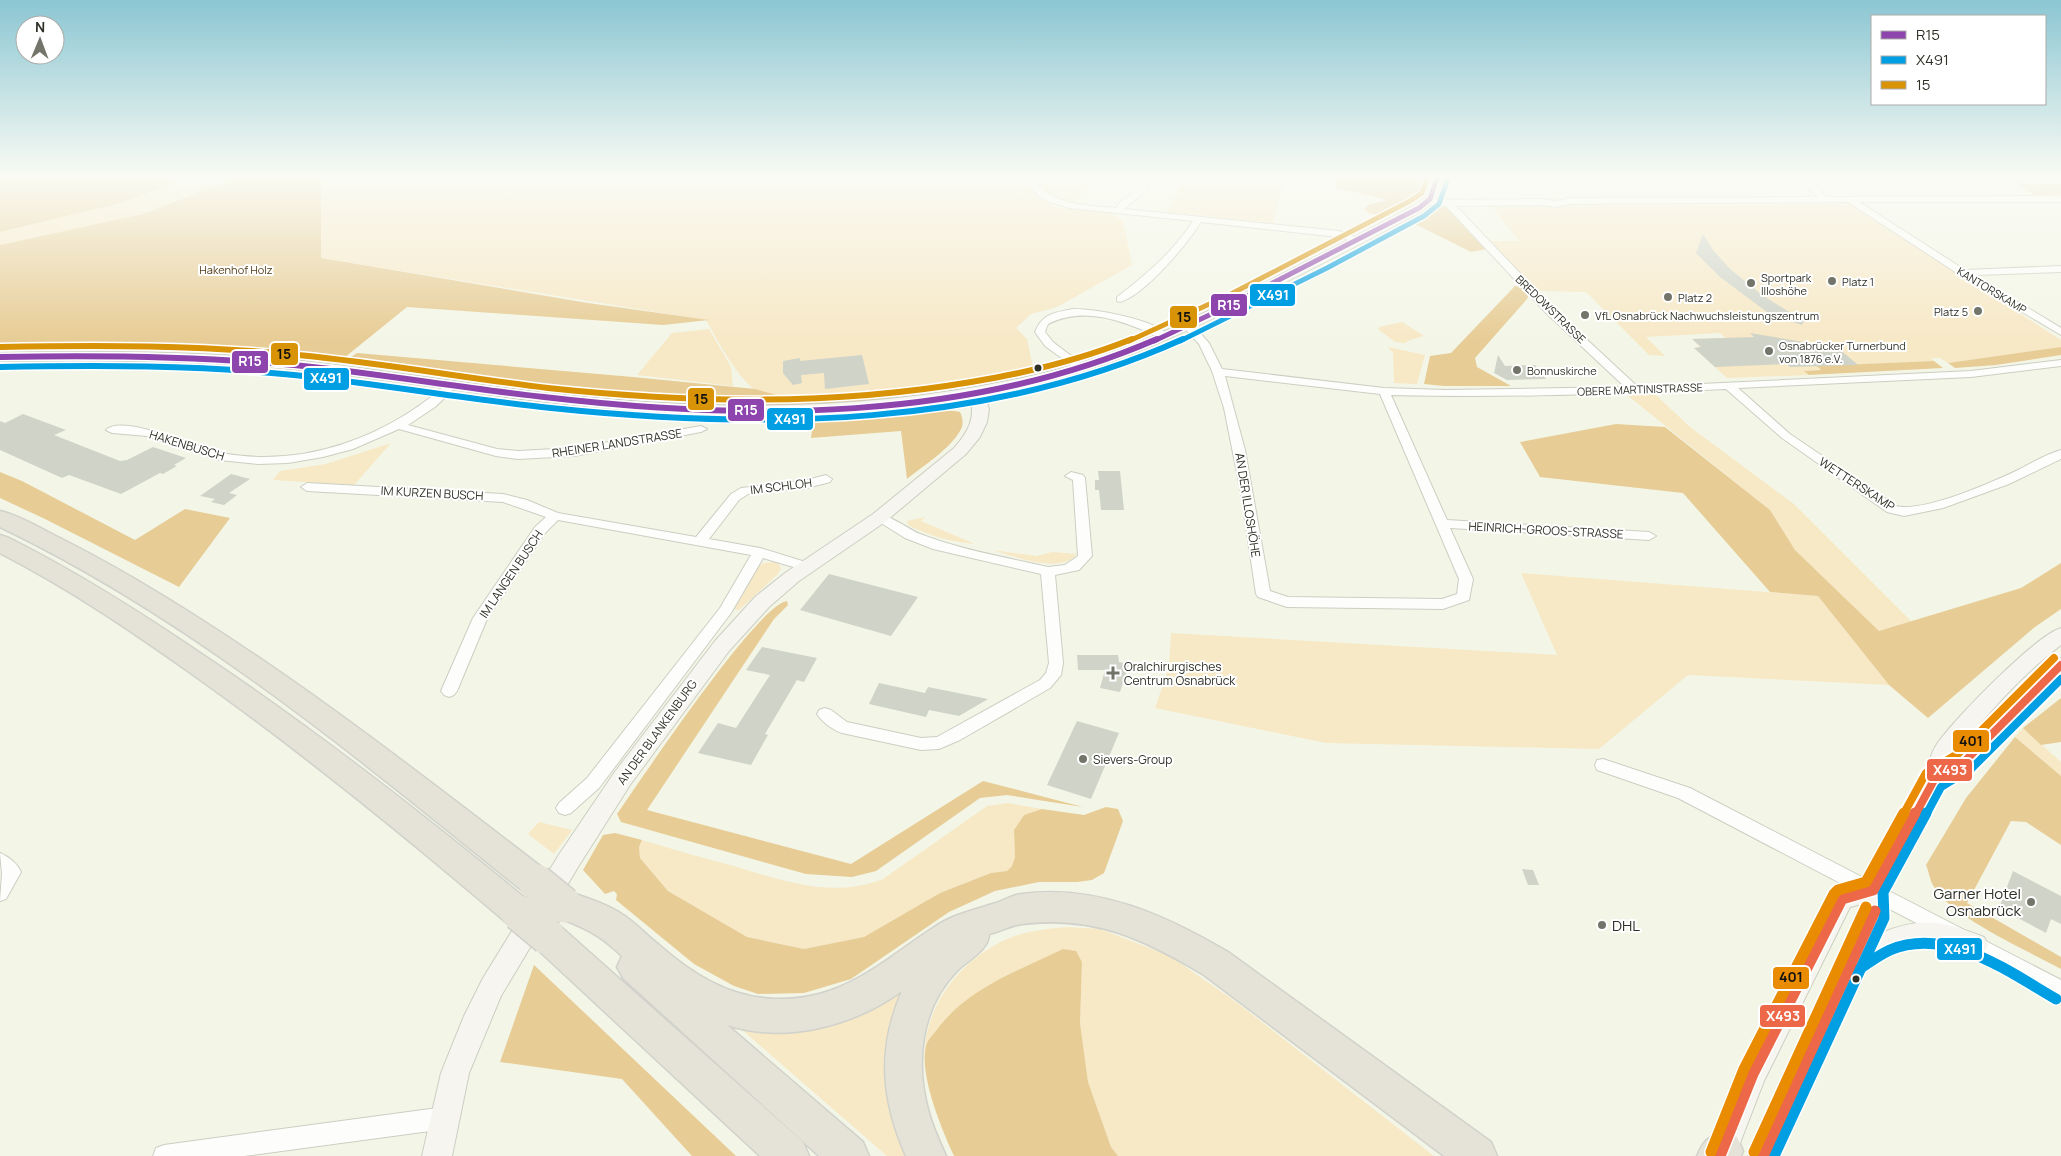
<svg xmlns="http://www.w3.org/2000/svg" width="2061" height="1156" font-family="Manrope,sans-serif">
<style>
.green{fill:#f7e8c6}
.forest{fill:#e7cc95}
.building{fill:#cfd3c8}
.lines{fill:none;stroke-linecap:round;stroke-linejoin:round}
.street-casing{stroke:#cbcec2;stroke-width:2}
.secondary-casing{stroke:#cbcec2;stroke-width:2}
.highway-casing{stroke:#d1d2cb;stroke-width:3}
.street{fill:#fdfefb;fill-rule:evenodd}
.secondary{fill:#f6f5f0;fill-rule:evenodd}
.highway{fill:#e5e3d7;fill-rule:evenodd}
.highway-bridge-casing{stroke:#d1d2cb;stroke-width:38;stroke-linecap:butt}
.highway-bridge{stroke:#e5e3d7;stroke-width:35}
.bus-1-far1-casing{stroke:#fff;stroke-width:8}
.bus-1-casing{stroke:#fff;stroke-width:9}
.bus-2-far3-casing{stroke:#fff;stroke-width:8}
.bus-2-far2-casing{stroke:#fff;stroke-width:9}
.bus-2-far1-casing{stroke:#fff;stroke-width:12}
.bus-2-casing{stroke:#fff;stroke-width:14}
.bus-3-far1-casing{stroke:#fff;stroke-width:8}
.bus-3-casing{stroke:#fff;stroke-width:9}
.bus-4-far1-casing{stroke:#fff;stroke-width:12}
.bus-4-casing{stroke:#fff;stroke-width:14}
.bus-5-far1-casing{stroke:#fff;stroke-width:12}
.bus-5-casing{stroke:#fff;stroke-width:14}
.bus-1-far1{stroke:#8e44ad;stroke-width:5}
.bus-1{stroke:#8e44ad;stroke-width:6}
.bus-2-far3{stroke:#009ee3;stroke-width:5}
.bus-2-far2{stroke:#009ee3;stroke-width:6}
.bus-2-far1{stroke:#009ee3;stroke-width:8}
.bus-2{stroke:#009ee3;stroke-width:11}
.bus-3-far1{stroke:#d99306;stroke-width:5}
.bus-3{stroke:#d99306;stroke-width:6}
.bus-4-far1{stroke:#ed6849;stroke-width:8}
.bus-4{stroke:#ed6849;stroke-width:11}
.bus-5-far1{stroke:#e98c02;stroke-width:8}
.bus-5{stroke:#e98c02;stroke-width:11}
.poi-dot{fill:#73756a;stroke:#fff;stroke-width:2}
.bus-dot{fill:#2e3026;stroke:#fff;stroke-width:2}
.labels{text-anchor:middle;dominant-baseline:central;stroke-width:4;stroke-linejoin:round;paint-order:stroke}
.far-park-label{font-size:11px;fill:#523d17;stroke:#fff}
.far-poi-label{font-size:11px;fill:#2e3026;stroke:#fff;text-anchor:start}
.far-street-label{font-size:11px;fill:#2e3026;stroke:#fff}
.street-label{font-size:12px;fill:#2e3026;stroke:#fff}
.poi-label{font-size:12px;fill:#2e3026;stroke:#fff;text-anchor:start}
.near-poi-label{font-size:15px;fill:#2e3026;stroke:#fff;text-anchor:end}
.line-badge{stroke:#fff;stroke-width:2}
.badge-label{font-size:14px;text-anchor:middle;font-weight:bold;fill:#fff}
.pale-badge-label{font-size:14px;text-anchor:middle;font-weight:bold;fill:#111}
</style>
<rect width="100%" height="100%" fill="#f3f6e7"/>
<path class="green" d="M189 178H236L143 214 0 245V232L121 203Z
M319 178H917L920 183 919 178H1019L1022 182 965 183H1022L1055 207 1111 213 1123 221 1132 265 1057 307 1031 314 1016 328 1027 339 1034 372C986 378 785 412 754 389 735 374 718 341 706 320L321 258Z
M1034 178H1096L1073 204 1050 196Z
M1185 178H1285L1273 223 1167 212Z
M1831 204 1852 205 2061 340V347L1948 363 1940 358H1931L1934 361 1818 366 1821 370 1805 371 1809 375 1727 378 1694 348 1700 347 1692 339 1725 338 1720 333 1646 337 1665 356 1649 355 1586 292 1535 291 1486 241H1519L1492 207Z
M1402 322 1424 336 1407 341 1406 343 1395 342 1378 329 1379 327Z
M709 329 731 367 733 386 637 375 672 333Z
M1388 347 1425 355 1417 384 1394 383 1393 353Z
M1655 394 1690 427 1794 504 1912 622 1879 631 1795 550 1770 510 1627 395Z
M391 443 354 485 273 480 280 471 326 464Z
M925 517 921 521 975 544C952 542 929 536 908 525L907 521Z
M992 550 1037 556 1052 552 1077 554C1060 575 1014 556 992 550Z
M773 562 779 564 781 569 777 575 739 610 733 609 756 567 764 563Z
M1521 573 1818 596 1889 685 1688 675 1599 749 1326 743 1155 708 1169 667 1171 633 1557 655Z
M2023 728 2061 762V776L2015 737Z
M1008 803 1042 809 1024 815 1014 830 1015 857 1012 866 1007 871 991 873 940 893 864 937 804 949 747 937 668 891 640 858 639 847 642 840C672 849 703 858 734 866 783 881 832 899 883 879L987 806Z
M539 822 572 830 554 854 528 834Z
M1067 927 1100 929 1170 956 1236 1002 1434 1156H1118L1111 1147 1088 1082 1080 1023 1082 962 1075 951 1063 949 927 1043 924 1071C925 1059 924 1045 927 1033 937 990 968 957 1007 939 1025 931 1047 929 1067 927Z
M914 976 892 1026 885 1073 891 1115 909 1156H887L734 1023Z"/>
<path class="forest" d="M0 178H188L121 203 0 232Z
M236 178H321V258L588 303 709 320 663 325 407 307 339 362 177 349 0 348V245L143 214Z
M1336 178H1424L1418 196 1385 216 1369 213 1364 209 1370 204 1385 201V199L1335 188Z
M2015 183 2061 184V194L2035 195Z
M1441 207 1450 208 1487 249 1471 252 1413 223Z
M1515 286 1521 287 1529 295 1527 299 1475 358 1477 367 1511 386H1444L1424 384 1430 356 1451 353Z
M2061 347V355L1996 365 1955 368 1948 363Z
M357 353 633 377 755 389 784 397H833L1034 372C956 388 877 404 798 405 646 406 495 380 345 361Z
M1934 361 1943 368 1809 375 1804 371 1821 370 1817 366Z
M941 409 960 412C963 418 964 425 960 431 949 450 924 465 907 479L901 431 811 438 813 422 893 415Z
M1616 424 1665 427 1770 510 1795 550 1879 631 2021 588 2061 563V609L2035 627 1928 718 1889 685 1818 596 1770 592 1683 493 1540 477 1520 442Z
M0 472 22 481 135 540 185 509 230 518 179 587 45 519 0 498Z
M787 601 788 605 774 619 647 810 851 864 983 781 1083 807 1007 795 980 798 876 871 852 877 806 874 621 822 617 814C640 781 758 604 787 601Z
M2061 698V742L2041 745 2023 728Z
M2015 737 2061 776V845L2026 822 2011 821 1967 903 2061 957V969C2030 952 1950 916 1934 887 1930 881 1929 872 1926 865L1966 798Z
M1106 807 1118 809 1123 821 1104 873 1092 880 1077 882H1039L995 891 949 912 851 979 804 993 758 994 734 986 694 964 616 900 617 894 614 891 605 894 583 870 603 835 615 833 642 840 639 847 640 858 668 891 747 937 804 949 864 937 940 893 991 873 1007 871 1012 866 1015 857 1014 830 1024 815 1042 809 1084 815Z
M1063 949 1076 951 1082 962 1080 1023 1088 1082 1111 1147 1118 1156H954C942 1130 917 1071 927 1043 929 1039 933 1034 936 1031 966 989 1018 971 1063 949Z
M534 965 736 1156H692L622 1079 500 1062Z"/>
<path class="building" d="M1703 234 1713 250 1730 269 1762 295 1804 321 1802 325 1771 315 1720 277 1696 253Z
M1750 333 1815 344 1809 350 1839 349 1858 365 1790 367 1787 364 1715 367 1694 348 1701 347 1692 339 1754 337Z
M862 355 869 384 825 389 824 373 801 375 802 383 793 385 783 373V361L800 358V361Z
M1498 355 1505 366 1535 365 1546 379 1507 380 1494 373Z
M23 414 66 430 54 435 120 461 127 460 153 447 186 458 174 465 177 466 163 474 160 473 121 494 69 475 62 478 0 450V421L5 423Z
M1098 471H1120L1124 510H1101L1099 490H1095V480H1099Z
M231 474 250 479 229 493 237 495 224 505 211 502 215 499 200 496Z
M829 574 918 597 891 636 800 610Z
M762 647 817 658 804 682 797 680 765 734 768 735 751 765 698 753 718 723 736 728 770 675 746 670Z
M1077 655H1118L1119 662 1129 664 1120 692 1100 688 1105 670H1078Z
M879 683 925 693 928 687 988 699 959 716 929 710 926 717 869 704Z
M1077 721 1119 733 1091 799 1047 785Z
M1522 869 1533 870 1539 885H1528Z
M2013 871 2061 896V924L2051 919 2046 933 1999 908Z"/>
<g class="lines">
<g class="street-casing">
<path id="street" d="M1024 178H1032C1051 206 1085 205 1116 208L1121 201 1144 186H1147V190L1124 209 1339 231 1363 240 1359 243 1338 237 1201 222C1187 244 1145 295 1120 302L1117 301V297C1146 275 1173 252 1193 221L1070 208 1049 202 1039 196Z
M1801 178H1809L1826 197 2061 196V202H1859L1965 270 2061 266V272L1974 275 2061 328V335L1960 275 1848 202 1571 204 1555 207 1543 205 1456 206 1555 310 1638 387 1971 371 2061 360V366L1971 377 1738 388 1790 434 1896 506C1923 513 1993 482 2018 470 2032 463 2046 454 2061 450V459L2009 484 1943 508 1904 516 1887 512 1782 438 1726 389C1615 394 1503 398 1391 395L1447 520 1649 532 1656 536 1649 540 1450 528 1473 579 1469 600 1443 609 1287 607 1258 597 1256 594 1241 493 1224 408 1212 371 1199 344 1184 328V324H1192L1209 343 1222 369 1384 388 1446 390 1625 387 1547 314 1446 206 1425 204V200L1543 199 1555 201 1571 198 1817 197ZM1225 376 1380 394 1459 579 1457 594 1442 599 1288 597 1270 591 1245 450Z
M1073 309C1096 309 1154 319 1170 336L1165 339 1161 338C1125 322 1086 305 1048 324L1045 332 1053 342 1087 368 1082 371 1078 370 1045 346 1035 332C1043 313 1054 313 1073 309Z
M452 382 456 383 458 385 456 387 435 407 408 425 497 449 518 451 574 448 701 426 707 429 701 432 574 456 518 459 496 456 399 429 353 449 323 457 288 463 258 464 219 460 147 436 112 433 106 430C122 413 204 450 227 454 308 467 388 436 448 383Z
M1071 472 1083 475 1085 478 1092 556 1079 570 1055 575 1063 663 1061 675 1050 688 960 740 939 749 921 750 842 733C833 730 822 722 817 714L819 710 825 708 831 710 847 722 921 738 937 737 1040 680 1046 673 1049 663 1041 574 933 549 905 538 873 518 874 515C887 512 908 529 920 534 961 550 1005 557 1048 567L1065 565 1078 556 1073 480 1065 476Z
M826 475 832 479 830 482 807 488 748 494 739 500 709 539 760 548 812 564 814 567 812 570 807 571 763 558 731 613 599 788 571 813 565 815 559 813 556 808 559 803 587 778 720 608 751 555 558 520 545 533 487 619 457 691 454 695 449 697 444 695 441 691 473 618 535 527 546 517 503 502 307 491 301 487 307 483 503 494 527 500 558 513 696 537 731 494 741 488 807 480Z
M1603 759 1690 788 2061 980V999L1678 798 1597 770 1595 765 1597 760Z
M0 853C9 857 17 863 21 872L6 899 0 901 2 874Z
M445 1107 453 1110 456 1118 453 1126 445 1129 244 1156H153L156 1148 164 1145Z"/>
</g>
<g class="secondary-casing">
<path id="secondary" d="M1431 178H1443L1436 199 1424 210C1377 236 1329 260 1282 284 1183 335 1095 376 984 395L989 409 987 422 980 437 966 454 885 522 799 581 769 607 729 651 630 785 578 867 501 996 469 1073 452 1156H422L441 1073 464 1016 483 978 560 853 614 773 715 641 755 597 785 573 873 514 954 448C968 432 976 418 970 398 830 422 687 419 546 402 461 392 378 377 293 369 196 360 98 360 0 361V353C98 351 195 351 293 360 378 369 462 384 547 393 718 413 889 412 1056 370 1128 352 1194 318 1259 286 1311 259 1364 233 1415 205L1426 197Z
M2061 628V645C2021 675 1987 715 1955 753L1953 757 2054 660 2061 658V678L1973 767 1942 786 1885 891 1888 914 1879 934C1921 916 1943 921 1984 937L1988 945 1984 953 1975 957 1939 946 1911 945 1895 951 1863 969 1778 1156H1748L1862 914V904L1850 907 1764 1081 1735 1156H1705L1743 1064 1833 891 1865 882C1884 848 1906 814 1923 779 1928 768 1930 754 1937 744 1953 720 2036 635 2061 628Z"/>
</g>
<g class="highway-casing">
<path id="highway" d="M0 511C17 515 33 524 48 532 78 547 106 562 135 579 280 664 414 769 548 872L552 882 548 892 536 896 524 892C359 759 192 619 0 527Z
M0 535 9 538C81 574 148 617 215 663 325 737 429 819 531 903L536 913 531 923 519 928 507 923C405 836 302 752 192 674 130 630 68 588 0 553Z
M564 890C583 897 603 902 620 913 634 921 645 934 658 944 692 974 728 997 775 999 843 1001 881 962 933 928 953 914 974 910 996 903 1005 900 1013 895 1021 894 1097 884 1165 915 1228 952L1491 1142 1497 1156H1444L1204 975C1144 939 1094 915 1022 924 1011 925 1000 932 989 934 989 950 968 960 958 970 920 1008 915 1064 929 1113 933 1128 940 1142 946 1156H906C881 1099 877 1049 902 991 853 1026 786 1044 727 1025L863 1142 869 1156H819L623 978 617 967 622 956C598 933 583 927 552 915L547 905 552 895Z
M548 922 560 926 803 1142 809 1156H760L536 948 531 937 536 926Z
M1723 1131 1737 1137 1743 1151 1741 1156H1697C1704 1140 1707 1138 1723 1131Z"/>
</g>
<use href="#street" class="street"/>
<use href="#secondary" class="secondary"/>
<use href="#highway" class="highway"/>
<g class="highway-bridge-casing">
<path id="highway-bridge" d="M536 882 564 905
M519 913 548 937"/>
</g>
<use href="#highway-bridge" class="highway-bridge"/>
<g class="bus-1-far1-casing">
<path id="bus-1-far1" d="M1154 341 1220 310 1419 208 1430 199 1437 178"/>
</g>
<g class="bus-1-casing">
<path id="bus-1" d="M0 357C98 355 196 356 294 365 377 373 460 388 544 397 747 421 966 422 1157 339"/>
</g>
<g class="bus-2-far3-casing">
<path id="bus-2-far3" d="M1180 341 1327 268 1424 216 1439 204 1447 181"/>
</g>
<g class="bus-2-far2-casing">
<path id="bus-2-far2" d="M0 367C98 365 196 365 294 375 380 384 465 399 551 408 761 430 987 428 1183 339"/>
</g>
<g class="bus-2-far1-casing">
<path id="bus-2-far1" d="M1926 815 1941 787 1972 768 2061 679"/>
</g>
<g class="bus-2-casing">
<path id="bus-2" d="M1858 970C1868 963 1879 955 1890 950 1948 926 2009 972 2056 999
M1774 1156 1884 918 1883 892 1926 813"/>
</g>
<g class="bus-3-far1-casing">
<path id="bus-3-far1" d="M1129 341 1229 295 1410 201 1422 193 1427 178"/>
</g>
<g class="bus-3-casing">
<path id="bus-3" d="M0 347C99 345 199 345 298 355 382 363 465 378 548 388 689 403 831 406 971 382 1026 373 1080 360 1132 339"/>
</g>
<g class="bus-4-far1-casing">
<path id="bus-4-far1" d="M1915 815 1934 780 1965 761 2061 665"/>
</g>
<g class="bus-4-casing">
<path id="bus-4" d="M1720 1156 1753 1074 1842 899 1873 890 1915 813
M1763 1156 1875 911"/>
</g>
<g class="bus-5-far1-casing">
<path id="bus-5-far1" d="M1903 815 1926 773 1959 753 2054 658"/>
</g>
<g class="bus-5-casing">
<path id="bus-5" d="M1711 1152 1744 1069 1834 894 1838 890 1866 882 1904 813
M1754 1152 1866 907"/>
</g>
<use href="#bus-1-far1" class="bus-1-far1"/>
<use href="#bus-1" class="bus-1"/>
<use href="#bus-2-far3" class="bus-2-far3"/>
<use href="#bus-2-far2" class="bus-2-far2"/>
<use href="#bus-2-far1" class="bus-2-far1"/>
<use href="#bus-2" class="bus-2"/>
<use href="#bus-3-far1" class="bus-3-far1"/>
<use href="#bus-3" class="bus-3"/>
<use href="#bus-4-far1" class="bus-4-far1"/>
<use href="#bus-4" class="bus-4"/>
<use href="#bus-5-far1" class="bus-5-far1"/>
<use href="#bus-5" class="bus-5"/>
</g>
<linearGradient id="sky" x2="0" y2="1"><stop stop-color="#8bc6d3"/><stop offset="0.52" stop-color="#fafbf4"/><stop offset="1" stop-color="#fafbf4" stop-opacity="0"/></linearGradient>
<rect width="2061" height="340" fill="url(#sky)"/>
<g class="poi-dot">
<circle cx="1832" cy="281" r="5"/>
<circle cx="1751" cy="283" r="5"/>
<circle cx="1668" cy="297" r="5"/>
<circle cx="1978" cy="311" r="5"/>
<circle cx="1585" cy="315" r="5"/>
<circle cx="1769" cy="351" r="5"/>
<circle cx="1517" cy="370" r="5"/>
<path d="M1110.5 665.5h5v5h5v5h-5v5h-5v-5h-5v-5h5z"/>
<circle cx="1083" cy="759" r="5"/>
<circle cx="2031" cy="902" r="5"/>
<circle cx="1602" cy="925" r="5"/>
</g>
<g class="bus-dot">
<circle cx="1038" cy="368" r="4.5"/>
<circle cx="1856" cy="979" r="4.5"/>
</g>
<g class="labels">
<g class="far-park-label">
<text x="236" y="269">Hakenhof Holz</text>
</g>
<g class="far-poi-label">
<text x="1761" y="277">Sportpark<tspan x="1761" dy="13">Illoshöhe</tspan></text>
<text x="1842" y="281">Platz 1</text>
<text x="1678" y="297">Platz 2</text>
<text x="1968" y="311" text-anchor="end">Platz 5</text>
<text x="1595" y="315">VfL Osnabrück Nachwuchsleistungszentrum</text>
<text x="1779" y="345">Osnabrücker Turnerbund<tspan x="1779" dy="13">von 1876 e.V.</tspan></text>
<text x="1527" y="370">Bonnuskirche</text>
</g>
<g class="far-street-label">
<text transform="translate(1992 290) rotate(31)">KANTORSKAMP</text>
<text transform="translate(1551 309) rotate(44)">BREDOWSTRASSE</text>
<text transform="translate(1640 389) rotate(-2)">OBERE MARTINISTRASSE</text>
</g>
<g class="street-label">
<text transform="translate(617 443) rotate(-9)">RHEINER LANDSTRASSE</text>
<text transform="translate(187 445) rotate(17)">HAKENBUSCH</text>
<text transform="translate(1857 484) rotate(33)">WETTERSKAMP</text>
<text transform="translate(781 486) rotate(-7)">IM SCHLOH</text>
<text transform="translate(432 493) rotate(3)">IM KURZEN BUSCH</text>
<text transform="translate(1248 505) rotate(81)">AN DER ILLOSHÖHE</text>
<text transform="translate(1546 530) rotate(3)">HEINRICH-GROOS-STRASSE</text>
<text transform="translate(511 574) rotate(-56)">IM LANGEN BUSCH</text>
<text transform="translate(657 732) rotate(-54)">AN DER BLANKENBURG</text>
</g>
<g class="poi-label">
<text x="1124" y="666">Oralchirurgisches<tspan x="1124" dy="14">Centrum Osnabrück</tspan></text>
<text x="1093" y="759">Sievers-Group</text>
</g>
<g class="near-poi-label">
<text x="2021" y="893">Garner Hotel<tspan x="2021" dy="17">Osnabrück</tspan></text>
<text x="1612" y="925" text-anchor="start">DHL</text>
</g>
</g>
<g class="line-badge">
<rect x="1249" y="283" width="47" height="24" rx="5" fill="#009ee3"/>
<rect x="1210" y="293" width="38" height="24" rx="5" fill="#8e44ad"/>
<rect x="1169" y="305" width="29" height="24" rx="5" fill="#d99306"/>
<rect x="270" y="342" width="29" height="24" rx="5" fill="#d99306"/>
<rect x="231" y="350" width="38" height="24" rx="5" fill="#8e44ad"/>
<rect x="303" y="367" width="47" height="24" rx="5" fill="#009ee3"/>
<rect x="687" y="387" width="28" height="24" rx="5" fill="#d99306"/>
<rect x="727" y="398" width="38" height="24" rx="5" fill="#8e44ad"/>
<rect x="766" y="407" width="48" height="24" rx="5" fill="#009ee3"/>
<rect x="1952" y="729" width="38" height="24" rx="5" fill="#e98c02"/>
<rect x="1926" y="758" width="47" height="24" rx="5" fill="#ed6849"/>
<rect x="1936" y="937" width="47" height="24" rx="5" fill="#009ee3"/>
<rect x="1772" y="966" width="38" height="24" rx="5" fill="#e98c02"/>
<rect x="1759" y="1004" width="47" height="24" rx="5" fill="#ed6849"/>
</g>
<g class="badge-label">
<text x="1273" y="300">X491</text>
<text x="1229" y="310">R15</text>
<text x="250" y="366">R15</text>
<text x="326" y="383">X491</text>
<text x="746" y="415">R15</text>
<text x="790" y="424">X491</text>
<text x="1950" y="775">X493</text>
<text x="1960" y="954">X491</text>
<text x="1783" y="1021">X493</text>
</g>
<g class="pale-badge-label">
<text x="1184" y="322">15</text>
<text x="284" y="359">15</text>
<text x="701" y="404">15</text>
<text x="1971" y="746">401</text>
<text x="1791" y="982">401</text>
</g>
<rect x="1871" y="15" width="175" height="90" fill="#ffffff" stroke="#abaca8"/>
<rect x="1881" y="31" width="25" height="8" fill="#8e44ad" stroke="#abaca8"/>
<text x="1916" y="40" font-size="15" fill="#2e3026">R15</text>
<rect x="1881" y="56" width="25" height="8" fill="#009ee3" stroke="#abaca8"/>
<text x="1916" y="65" font-size="15" fill="#2e3026">X491</text>
<rect x="1881" y="81" width="25" height="8" fill="#d99306" stroke="#abaca8"/>
<text x="1916" y="90" font-size="15" fill="#2e3026">15</text>
<g transform="translate(40 40) rotate(1)"><circle r="24" fill="#ffffff" stroke="#abaca8"/>
<path d="M0-4L9 19L0 12L-9 19Z" fill="#73756a"/>
<text y="-8" font-size="14" font-weight="bold" text-anchor="middle" fill="#2e3026">N</text>
</g>
</svg>
